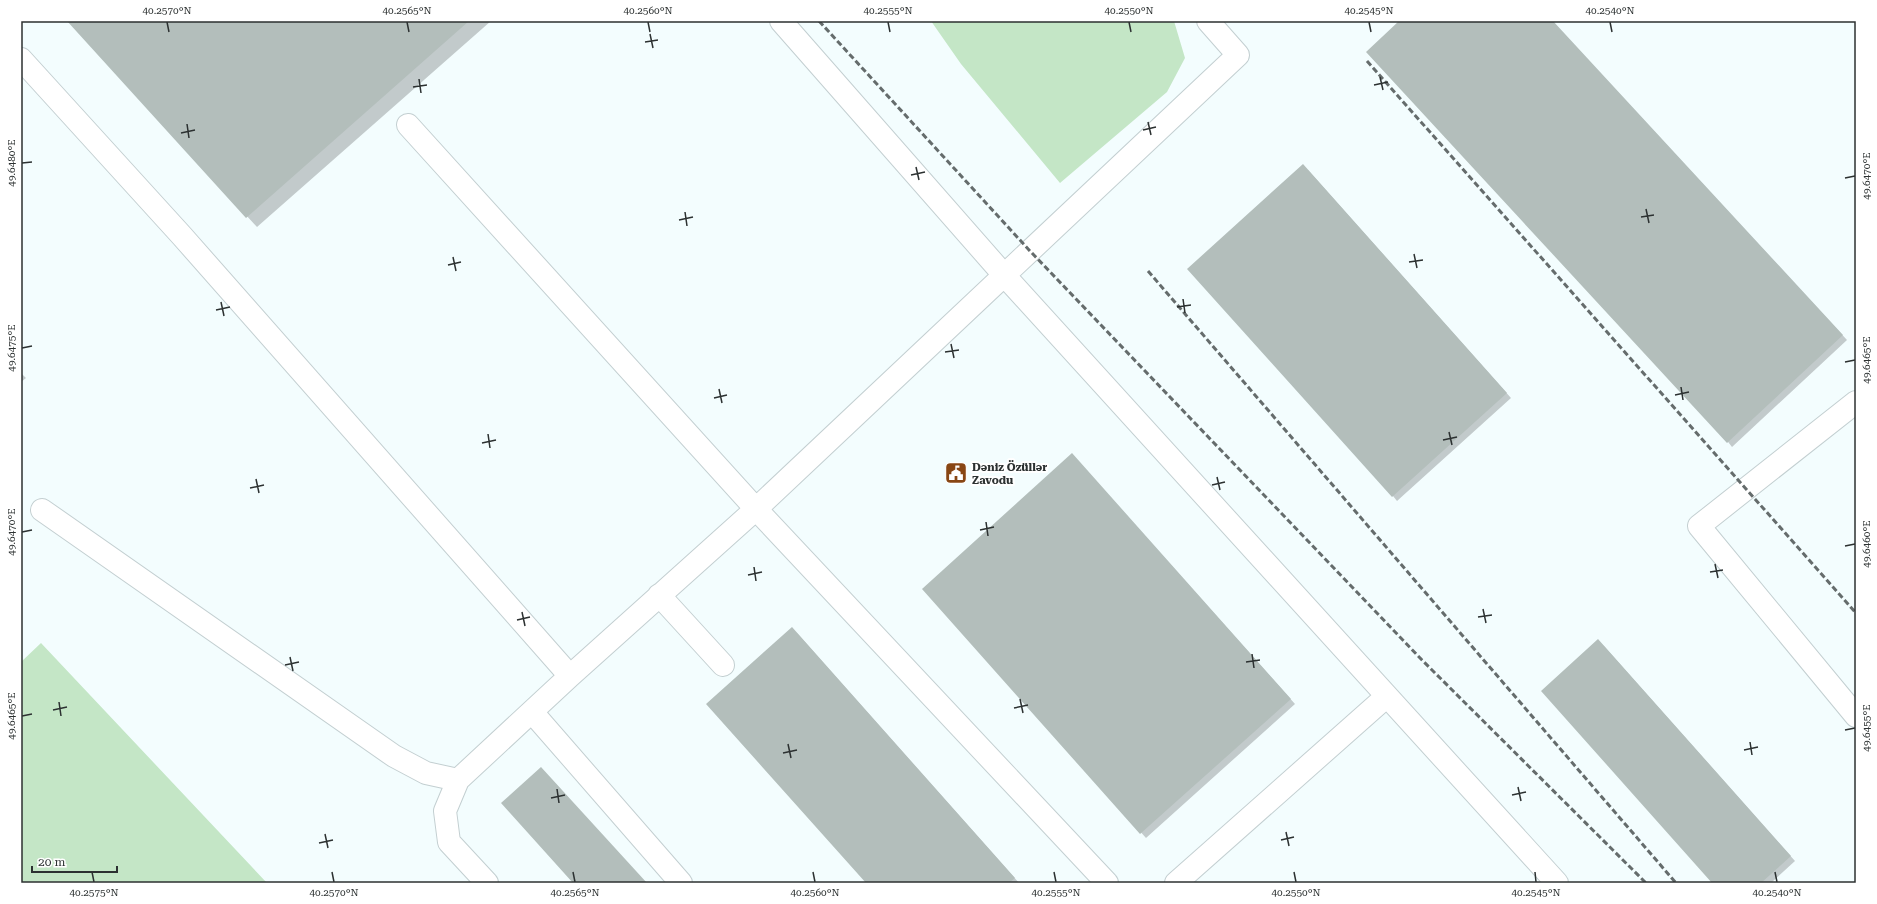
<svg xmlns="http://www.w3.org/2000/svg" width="1877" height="904" font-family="'Roboto Serif',serif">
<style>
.green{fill:#c4e6c6}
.shadow{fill:#0003}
.building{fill:#b3bebb}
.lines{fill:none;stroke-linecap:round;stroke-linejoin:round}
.minor-casing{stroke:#c3cfd1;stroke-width:24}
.minor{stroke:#fff;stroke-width:22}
.rail{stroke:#656c6c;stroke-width:3;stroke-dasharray:6 3;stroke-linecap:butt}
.ticks{fill:none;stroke:#2c3131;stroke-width:1.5}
.labels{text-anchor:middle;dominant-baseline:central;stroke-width:4;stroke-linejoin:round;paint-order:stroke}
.poi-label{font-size:11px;font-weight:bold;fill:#2c3131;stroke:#fff;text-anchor:start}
.neatline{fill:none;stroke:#2c3131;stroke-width:1.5}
.ticks-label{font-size:10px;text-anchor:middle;fill:#2c3131}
</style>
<rect width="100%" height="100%" fill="#f3fdfe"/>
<path class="green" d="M931 21H1174L1185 58 1167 92 1060 183 961 64Z
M41 643 267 883H21V662Z"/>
<path class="shadow" d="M68 21H491L257 227Z
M1401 21H1552L1847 340 1732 447Z
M1308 170 1511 398 1397 501 1393 496Z
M21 373 26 378 21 382Z
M1077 460 1295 704 1146 838 923 589Z
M797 633 1019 883H867Z
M1603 645 1795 861 1771 883H1713Z"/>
<path class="building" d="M67 21H469L246 218Z
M1399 21H1553L1843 335 1727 443 1366 52Z
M1303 164 1507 393 1392 497 1187 269Z
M1072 453 1291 699 1140 834 922 589Z
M792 627 1015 878 1009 883H866L706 704Z
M1598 639 1791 856 1761 883H1712L1541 691Z
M541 767 647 883H573L501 803Z"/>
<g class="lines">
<g class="minor-casing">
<path id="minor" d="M781 21 1004 275 1557 883
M21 59 182 236 570 676
M408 125 756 509 1107 883
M1856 402 1699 526 1856 716
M42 510 394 756 426 773 458 780
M659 595 723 665
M532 712 681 883
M487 883 449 842 445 811 458 780 570 676 756 509 1238 55 1208 21
M1176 883 1387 696"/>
</g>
<use href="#minor" class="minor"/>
<path class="rail" d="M819 21 1030 251 1422 660 1646 883
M1367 61 1856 613
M1148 271 1676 883"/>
</g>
<path class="ticks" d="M167 22 169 32M407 22 409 32M648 22 650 32M888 22 890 32M1129 22 1131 32M1369 22 1371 32M1610 22 1612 32M650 34 653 48M645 42 658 40M1380 77 1383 90M419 79 421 93M1374 85 1388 82M413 87 427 85M1148 122 1151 135M187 124 189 138M1143 130 1156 127M181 133 195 130M22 163 32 162M916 167 919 180M911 175 925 172M1845 178 1855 176M1646 209 1649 223M685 212 687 226M1641 217 1654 215M679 220 693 217M1414 254 1417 268M453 257 456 271M1409 262 1423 260M448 265 461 262M1183 299 1185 313M221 302 224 316M1177 307 1191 305M216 310 230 307M951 344 954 358M22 348 32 346M945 352 959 350M1845 362 1855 360M1681 387 1683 400M719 389 722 403M1675 395 1689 392M714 398 727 395M1449 432 1452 445M488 434 490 448M1443 440 1457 437M482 443 496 440M1217 477 1220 490M256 479 259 493M1212 485 1225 482M250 488 264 485M986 522 988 536M980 530 994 527M22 532 32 530M1845 546 1855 544M1715 564 1718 578M754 567 756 581M1710 572 1723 570M748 575 762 572M1483 609 1486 623M522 612 525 626M1478 617 1492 615M517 620 530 617M1252 654 1254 668M290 657 293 671M1246 662 1260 660M285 665 299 662M1020 699 1023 713M59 702 61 716M1014 708 1028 705M53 710 67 707M22 716 32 714M1845 730 1855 728M1750 742 1752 755M788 744 791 758M1744 750 1758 747M783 753 797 750M1518 787 1521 801M557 789 559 803M1512 795 1526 792M551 798 565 795M1286 832 1289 846M325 834 328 848M1281 840 1294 837M319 843 333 840M92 872 94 882M332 872 334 882M573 872 575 882M813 872 815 882M1054 872 1056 882M1294 872 1296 882M1535 872 1536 882M1775 872 1777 882"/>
<defs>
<g id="civic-square" transform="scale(1.15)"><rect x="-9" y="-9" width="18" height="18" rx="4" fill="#884614" stroke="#fff"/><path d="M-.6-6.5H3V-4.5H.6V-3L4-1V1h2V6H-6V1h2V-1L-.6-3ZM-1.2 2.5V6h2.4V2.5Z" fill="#fff"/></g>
</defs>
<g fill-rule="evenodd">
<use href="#civic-square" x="956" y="473"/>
</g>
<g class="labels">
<g class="poi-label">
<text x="972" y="467">Dəniz Özüllər<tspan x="972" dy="13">Zavodu</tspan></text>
</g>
</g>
<rect width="1877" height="904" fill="none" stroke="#ffffff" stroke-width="44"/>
<path d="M32 866v6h85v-6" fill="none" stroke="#2c3131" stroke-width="2"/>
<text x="38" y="866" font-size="12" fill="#2c3131" stroke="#ffffff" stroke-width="3" paint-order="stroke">20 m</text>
<rect x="22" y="22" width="1833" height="860" class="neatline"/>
<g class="ticks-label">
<text x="167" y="14">40.2570°N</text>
<text x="407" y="14">40.2565°N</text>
<text x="648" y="14">40.2560°N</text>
<text x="888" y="14">40.2555°N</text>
<text x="1129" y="14">40.2550°N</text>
<text x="1369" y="14">40.2545°N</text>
<text x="1610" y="14">40.2540°N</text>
<text transform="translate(11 163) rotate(-90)" y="4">49.6480°E</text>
<text transform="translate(1866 176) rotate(-90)" y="4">49.6470°E</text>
<text transform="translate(11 348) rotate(-90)" y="4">49.6475°E</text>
<text transform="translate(1866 360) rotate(-90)" y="4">49.6465°E</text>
<text transform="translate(11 532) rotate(-90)" y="4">49.6470°E</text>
<text transform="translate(1866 544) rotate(-90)" y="4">49.6460°E</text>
<text transform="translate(11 716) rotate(-90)" y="4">49.6465°E</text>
<text transform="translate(1866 728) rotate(-90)" y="4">49.6455°E</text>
<text x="94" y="896">40.2575°N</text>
<text x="334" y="896">40.2570°N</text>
<text x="575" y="896">40.2565°N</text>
<text x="815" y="896">40.2560°N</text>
<text x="1056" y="896">40.2555°N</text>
<text x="1296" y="896">40.2550°N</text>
<text x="1536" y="896">40.2545°N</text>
<text x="1777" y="896">40.2540°N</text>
</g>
</svg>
